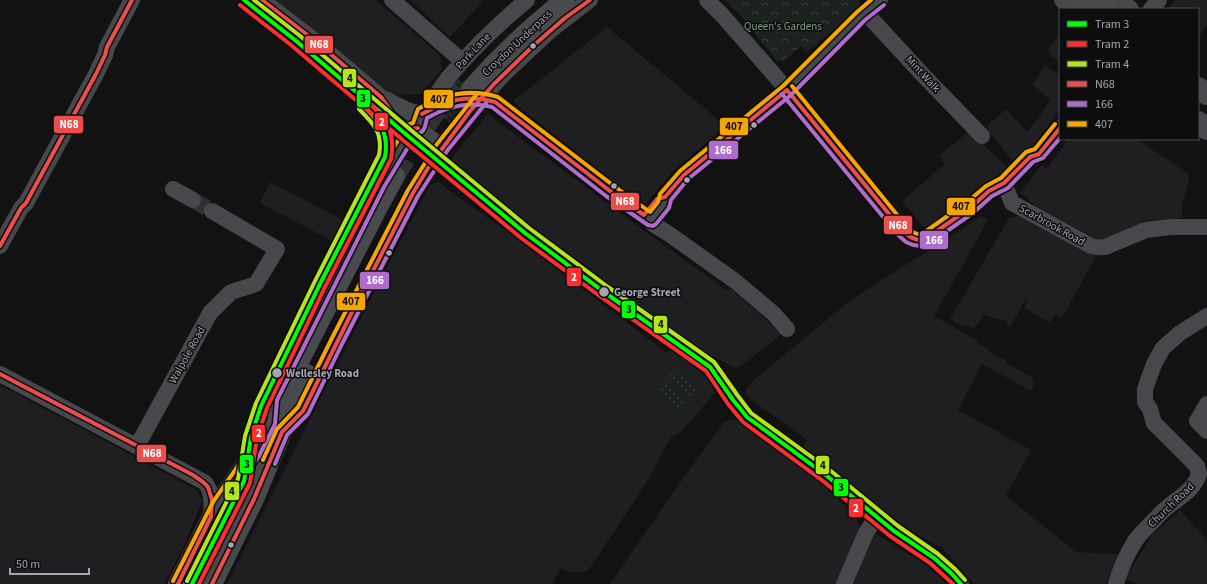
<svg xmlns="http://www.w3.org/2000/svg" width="1207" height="584" font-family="'Source Sans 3',sans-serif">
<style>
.built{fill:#1f1f21}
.grass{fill:url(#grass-dots)}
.park{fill:url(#park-crowns)}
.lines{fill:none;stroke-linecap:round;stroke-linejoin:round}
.minor-tunnel{stroke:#2f3033;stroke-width:16;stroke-dasharray:16 8;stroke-linecap:butt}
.major-tunnel{stroke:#2f3033;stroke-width:20;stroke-dasharray:20 10;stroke-linecap:butt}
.minor{stroke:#47484b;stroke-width:16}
.major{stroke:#494a4d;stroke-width:20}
.highway{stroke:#49494d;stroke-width:22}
.bus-1-casing{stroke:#0d0d0e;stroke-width:7}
.bus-2-casing{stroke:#0d0d0e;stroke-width:7}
.bus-3-casing{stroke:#0d0d0e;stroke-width:7}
.bus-1{stroke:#ec4f4b;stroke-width:4}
.bus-2{stroke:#b06ccc;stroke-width:4}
.bus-3{stroke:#f7a600;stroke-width:4}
.tram-1-casing{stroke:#0d0d0e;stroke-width:7}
.tram-2-casing{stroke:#0d0d0e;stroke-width:7}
.tram-3-casing{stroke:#0d0d0e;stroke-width:7}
.tram-1{stroke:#0f0;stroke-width:4}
.tram-2{stroke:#ff2d2d;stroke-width:4}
.tram-3{stroke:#b5e61d;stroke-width:4}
.bus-dot{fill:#a3a7b3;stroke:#0d0d0e;stroke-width:1.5}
.labels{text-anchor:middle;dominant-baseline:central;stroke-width:3;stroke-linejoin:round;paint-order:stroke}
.park-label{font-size:11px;fill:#7b9e81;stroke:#0d0d0e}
.street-label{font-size:11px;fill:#a3a7b3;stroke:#0d0d0e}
.stop-label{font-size:11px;font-weight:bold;fill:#a3a7b3;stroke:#0d0d0e;text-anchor:start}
.line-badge{stroke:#0d0d0e;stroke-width:1.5}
.badge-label{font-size:11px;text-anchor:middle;font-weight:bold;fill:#fff}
.pale-badge-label{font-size:11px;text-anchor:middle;font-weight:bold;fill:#111}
</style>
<defs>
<pattern id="grass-dots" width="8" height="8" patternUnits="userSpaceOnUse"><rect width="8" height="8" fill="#1c231e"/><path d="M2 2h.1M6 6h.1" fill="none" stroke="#3a403c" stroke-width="1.8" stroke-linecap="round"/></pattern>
<pattern id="park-crowns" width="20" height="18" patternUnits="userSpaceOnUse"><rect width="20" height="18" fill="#1c231e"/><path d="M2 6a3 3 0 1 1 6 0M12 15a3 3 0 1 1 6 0" fill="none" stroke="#3a403c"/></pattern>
</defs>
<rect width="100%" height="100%" fill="#121213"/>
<path class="built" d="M276 0H376L440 55 442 69 421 94 392 95Z
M410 0H484L450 37Z
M1176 0H1207V24L1198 39V9H1167Z
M607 27 726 126 673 171 644 206 519 107 513 100 520 96Z
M1060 34V63L1051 56 1048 50Z
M1045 65 1060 75V110L1021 161H1015L1011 159 990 133 987 126 1006 109 1027 131 1039 117 1050 100 1032 85Z
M488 114 658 241 728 291 730 288 782 334 750 359 736 369 684 341 507 207 456 165 453 161V156Z
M969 131 1007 167V169L925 229 902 201 945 164 939 156Z
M1069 139H1136L1188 173 1189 181 1182 204V218L1141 221V225L1103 239 1095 238 1039 209 1020 192 1041 166 1047 168Z
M270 182 345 221 334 242 260 203Z
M438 182 509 233 667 353 672 348 719 388 682 431 672 437 666 445 650 477 590 568 583 573 567 571 561 568 552 584H227L334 371 384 273 430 185Z
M1021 215 1096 256 1062 318 1055 314 1050 323 1024 308 1028 300 1026 299 1010 327 1005 321 984 315 974 329 965 324 963 327 950 319 1009 218Z
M981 216 988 220 934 316 978 341 977 343 989 349 988 351 1007 361 1006 363 1033 378 1032 381 1035 382 1031 391 982 364 958 410 1031 450 1006 496 1076 552 1120 554 1106 584H974L943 549 910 530 863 494 846 486 800 452 807 440 753 401 749 398 746 393V389L754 380 846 304 873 285 930 250Z
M0 385 195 489 203 500 183 548 164 584H0Z
M729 420 739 421 816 475 857 520 861 530 836 584H610L674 491 724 422Z
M1180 510 1207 540V584H1139L1125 579 1152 535Z
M876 534 923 563 937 574 946 584H854L864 555 874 536Z"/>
<path class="grass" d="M457 78 476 93 441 100Z
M466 105 450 124 441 113 444 111Z
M673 370 697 390 690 398 666 379Z
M664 381 688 401 680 411 656 391Z"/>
<path class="park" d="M725 0H858L862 5 807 52 801 46 784 61 781 60 778 62 740 15Z"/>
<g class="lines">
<path class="minor-tunnel" d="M193 200 212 211"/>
<path class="major-tunnel" d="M395 176 418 138 435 113 462 81"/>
<path class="minor" d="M262 0 314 40 360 79 381 97 393 114 412 129
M392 0 462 61
M707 0 723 16 777 78 903 231 914 240H924L970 208 989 191 1004 183 1012 176 1017 170 1030 157 1039 154 1060 128
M1062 0 1071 9
M1120 0 1131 9
M1151 9 1159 0
M865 12 922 74 982 136
M385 99 407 110 422 114
M430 109C433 97 441 88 448 78 472 49 498 24 527 0
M422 114C444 100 474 91 499 104L610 191 644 215 653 224 669 234 735 281 774 314 787 329
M418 128 442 147
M1004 183 1012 203 1091 246C1096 247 1100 248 1105 247L1146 230 1170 227H1207
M173 189 193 200
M651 220 664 205 665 197 684 175 787 90 861 16 880 0
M0 246 21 208 26 203 96 74 105 55 107 47 132 0
M341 258 379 184 412 129
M0 374 204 482C213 490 212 506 211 517
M1207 404 1197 421 1207 431
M286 428 303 411 359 298 413 193 428 168 442 147 470 111 504 74 551 30 590 0
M137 446 210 313 231 292 256 284 277 249 212 211
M1199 474 1197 466 1154 423 1150 409 1145 402V389L1154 364 1163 348 1180 333 1207 316
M848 493 894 531 934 558 951 573 961 584
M844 584 866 533 876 517
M1116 584C1120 570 1127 554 1135 541 1141 532 1153 522 1160 514 1173 500 1193 493 1199 474"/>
<path class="major" d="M471 89C500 56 531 27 565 0
M178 584 218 505 254 453 288 383 377 209 395 176
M212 584 254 499 282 432 307 374"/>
<path class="highway" d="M1080 0 1089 9
M1100 0 1109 9
M1198 88 1207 94
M1198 122 1207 129"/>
<g class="bus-1-casing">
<path id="bus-1" d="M262 0 314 40 381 97 393 114 412 129 418 128
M422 114C447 100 467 94 495 102L610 191 644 215 657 199 665 197 684 175 787 90 903 231C909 237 915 241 924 240L970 208 989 191 1004 183 1030 157 1039 154 1060 128
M0 246 21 208 26 203 96 74 105 55 107 47 132 0
M0 374 193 475 203 482 208 487 212 500 211 517 178 584
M212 584 254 499 282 432 303 411 359 298 413 193 428 168 470 111 494 84 533 46 565 18 590 0"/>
</g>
<g class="bus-2-casing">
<path id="bus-2" d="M782 94 898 235 906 242 913 245 921 246 927 245 973 213 992 196 1008 188 1033 162 1043 158 1060 138
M275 464 287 435 308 414 342 344 418 196 447 151 486 103
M185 584 223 508 259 456 275 424 277 400 384 187 416 134C425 133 425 126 427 118 448 106 469 101 492 107L606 196 648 225 653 226 656 224 669 208 671 200 688 179 791 95 865 20 884 5"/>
</g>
<g class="bus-3-casing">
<path id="bus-3" d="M792 86 907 227C912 231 915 235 922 234L966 203 986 186 1001 178 1026 152 1035 149 1055 124
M263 460 277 429 298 407 332 338 408 190 437 144 476 95
M173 581 213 502 249 450 264 419 266 395 374 181 407 125 413 123 418 109C443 94 469 88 498 97L614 186 650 212 658 202 660 194 680 171 783 86 857 12 871 0"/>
</g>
<use href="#bus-1" class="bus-1"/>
<use href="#bus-2" class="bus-2"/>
<use href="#bus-3" class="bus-3"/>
<g class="tram-1-casing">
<path id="tram-1" d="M244 0 295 40 408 136 525 233 604 292 710 367 733 400 747 417 827 476 894 531 934 558 951 573 961 584
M192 584 244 481 251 437 261 406 320 284 385 157C389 132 380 122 363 105"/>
</g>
<g class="tram-2-casing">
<path id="tram-2" d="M240 5 291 45 404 141 521 238 601 297 706 371 728 404 743 422 823 481 890 536 930 563 953 584
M199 584 250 483 257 438 267 408 325 287 391 159C396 132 386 119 367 101"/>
</g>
<g class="tram-3-casing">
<path id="tram-3" d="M254 0 299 35 412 131 529 228 608 287 714 362 738 396 751 413 831 471 898 526 938 554 955 569 965 580
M187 581 238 479 245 436 256 403 315 281 379 155C383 133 374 124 359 109"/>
</g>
<use href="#tram-1" class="tram-1"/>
<use href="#tram-2" class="tram-2"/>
<use href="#tram-3" class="tram-3"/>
</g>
<g class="bus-dot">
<circle cx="533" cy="46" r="3.5"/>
<circle cx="754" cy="125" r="3.5"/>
<circle cx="687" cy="180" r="3.5"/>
<circle cx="614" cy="186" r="3.5"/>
<circle cx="389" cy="253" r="3.5"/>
<circle cx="604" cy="292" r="5.5"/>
<circle cx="277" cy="373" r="5.5"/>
<circle cx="231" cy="545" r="3.5"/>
</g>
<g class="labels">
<g class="park-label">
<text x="783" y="26">Queen's Gardens</text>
</g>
<g class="street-label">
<text transform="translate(517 43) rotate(-43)">Croydon Underpass</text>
<text transform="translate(473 51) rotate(-47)">Park Lane</text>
<text transform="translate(923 74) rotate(47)">Mint Walk</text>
<text transform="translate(1052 225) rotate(29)">Scarbrook Road</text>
<text transform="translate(187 355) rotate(-61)">Walpole Road</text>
<text transform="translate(1171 505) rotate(-44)">Church Road</text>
</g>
<g class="stop-label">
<text x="614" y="292">George Street</text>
<text x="286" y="373">Wellesley Road</text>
</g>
</g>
<g class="line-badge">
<rect x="304" y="35" width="30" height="19" rx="4" fill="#ec4f4b"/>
<rect x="342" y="68" width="15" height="20" rx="4" fill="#b5e61d"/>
<rect x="356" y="89" width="15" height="19" rx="4" fill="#0f0"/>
<rect x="423" y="89" width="31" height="20" rx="4" fill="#f7a600"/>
<rect x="374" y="112" width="15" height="19" rx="4" fill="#ff2d2d"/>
<rect x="53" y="115" width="31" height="19" rx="4" fill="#ec4f4b"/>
<rect x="719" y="117" width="30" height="19" rx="4" fill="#f7a600"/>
<rect x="708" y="140" width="31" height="20" rx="4" fill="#b06ccc"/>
<rect x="610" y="192" width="30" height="19" rx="4" fill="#ec4f4b"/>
<rect x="946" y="197" width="30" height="19" rx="4" fill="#f7a600"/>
<rect x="883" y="215" width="30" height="20" rx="4" fill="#ec4f4b"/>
<rect x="919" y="230" width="30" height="20" rx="4" fill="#b06ccc"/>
<rect x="566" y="267" width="16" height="20" rx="4" fill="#ff2d2d"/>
<rect x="359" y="271" width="31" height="19" rx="4" fill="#b06ccc"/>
<rect x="336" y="292" width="30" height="19" rx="4" fill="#f7a600"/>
<rect x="621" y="300" width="15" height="19" rx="4" fill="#0f0"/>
<rect x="653" y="315" width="15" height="19" rx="4" fill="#b5e61d"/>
<rect x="251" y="424" width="15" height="19" rx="4" fill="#ff2d2d"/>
<rect x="136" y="444" width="31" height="19" rx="4" fill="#ec4f4b"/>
<rect x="239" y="454" width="15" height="20" rx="4" fill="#0f0"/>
<rect x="815" y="455" width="15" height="20" rx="4" fill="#b5e61d"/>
<rect x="833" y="478" width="16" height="19" rx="4" fill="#0f0"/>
<rect x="224" y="481" width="16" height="20" rx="4" fill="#b5e61d"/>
<rect x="848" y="498" width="16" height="20" rx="4" fill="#ff2d2d"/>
</g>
<g class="badge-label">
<text x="319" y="48">N68</text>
<text x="382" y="126">2</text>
<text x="69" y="128">N68</text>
<text x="723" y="154">166</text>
<text x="625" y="205">N68</text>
<text x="898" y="229">N68</text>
<text x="934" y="244">166</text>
<text x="574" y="281">2</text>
<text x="375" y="284">166</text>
<text x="259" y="437">2</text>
<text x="152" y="457">N68</text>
<text x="856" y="512">2</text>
</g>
<g class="pale-badge-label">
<text x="350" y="82">4</text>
<text x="363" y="102">3</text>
<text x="439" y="103">407</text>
<text x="734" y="130">407</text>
<text x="961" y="210">407</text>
<text x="351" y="305">407</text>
<text x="629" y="313">3</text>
<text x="661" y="328">4</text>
<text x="247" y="468">3</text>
<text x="823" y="469">4</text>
<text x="841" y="491">3</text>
<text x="232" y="495">4</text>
</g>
<rect x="1059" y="8" width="140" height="132" fill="#0d0d0e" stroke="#494b50"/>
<rect x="1067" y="21" width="20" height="6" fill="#00ff00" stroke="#494b50"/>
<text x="1095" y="28" font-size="12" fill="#a3a7b3">Tram 3</text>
<rect x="1067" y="41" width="20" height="6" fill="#ff2d2d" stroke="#494b50"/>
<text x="1095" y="48" font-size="12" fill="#a3a7b3">Tram 2</text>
<rect x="1067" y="61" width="20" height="6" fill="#b5e61d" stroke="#494b50"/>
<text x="1095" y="68" font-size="12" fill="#a3a7b3">Tram 4</text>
<rect x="1067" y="81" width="20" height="6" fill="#ec4f4b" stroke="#494b50"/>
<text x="1095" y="88" font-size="12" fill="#a3a7b3">N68</text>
<rect x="1067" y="101" width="20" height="6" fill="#b06ccc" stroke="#494b50"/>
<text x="1095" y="108" font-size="12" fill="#a3a7b3">166</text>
<rect x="1067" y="121" width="20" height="6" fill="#f7a600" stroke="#494b50"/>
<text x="1095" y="128" font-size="12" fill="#a3a7b3">407</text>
<path d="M10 568v6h79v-6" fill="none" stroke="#a3a7b3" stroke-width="2"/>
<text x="16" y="568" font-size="12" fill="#a3a7b3" stroke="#0d0d0e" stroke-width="3" paint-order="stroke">50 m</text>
</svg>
